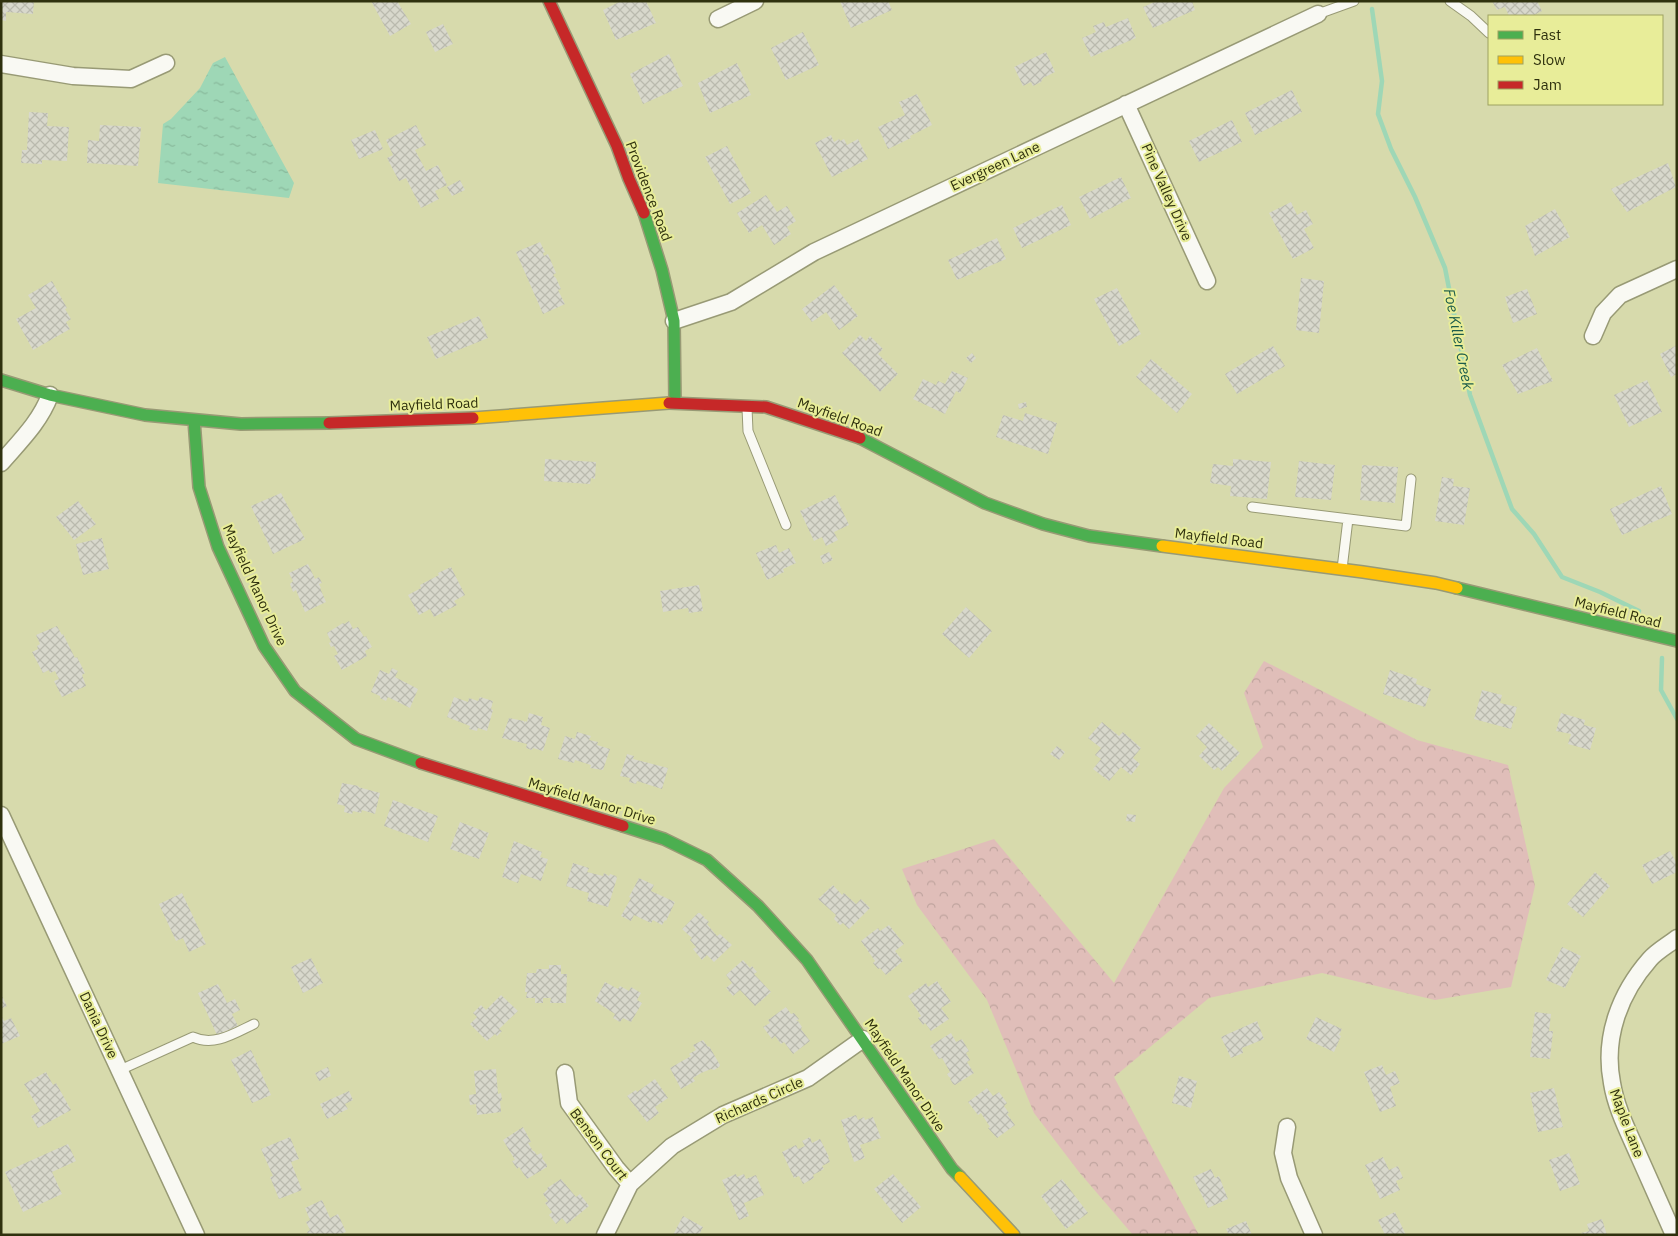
<svg xmlns="http://www.w3.org/2000/svg" width="1678" height="1236" font-family="'IBM Plex Sans',sans-serif">
<style>
.forest{fill:url(#forest-crowns)}
.water{fill:url(#water-ripples)}
.lines{fill:none;stroke-linecap:round;stroke-linejoin:round}
.stream{stroke:#9ed7b6;stroke-width:4.5}
.building{fill:url(#building-cross-hatch)}
.lane-casing{stroke:#989a75;stroke-width:11}
.street-casing{stroke:#989a75;stroke-width:19}
.fast-casing{stroke:#989a75;stroke-width:14}
.slow-casing{stroke:#989a75;stroke-width:14}
.jam-casing{stroke:#989a75;stroke-width:14}
.lane{stroke:#f9f9f3;stroke-width:9}
.street{stroke:#f9f9f3;stroke-width:16}
.fast{stroke:#4caf50;stroke-width:11}
.slow{stroke:#ffc107;stroke-width:11}
.jam{stroke:#c62828;stroke-width:11}
.labels{text-anchor:middle;dominant-baseline:central;stroke-width:4;stroke-linejoin:round;paint-order:stroke}
.street-label{font-size:14px;fill:#2f310e;stroke:#e8ed99}
.water-label{font-size:15px;font-style:italic;fill:#1b5b4a;stroke:#e8ed99}
</style>
<defs>
<pattern id="forest-crowns" width="20" height="18" patternUnits="userSpaceOnUse" patternTransform="scale(1.25)"><rect width="20" height="18" fill="#e0beb9"/><path d="M2 6a3 3 0 1 1 6 0M12 15a3 3 0 1 1 6 0" fill="none" stroke="#c0a49e"/></pattern>
<pattern id="water-ripples" width="26" height="14" patternUnits="userSpaceOnUse" patternTransform="scale(1.25)"><rect width="26" height="14" fill="#9ed7b6"/><path d="M2 4q2-2 4 0t4 0M15 11q2-2 4 0t4 0" fill="none" stroke="#88b99b"/></pattern>
<pattern id="building-cross-hatch" width="8" height="8" patternUnits="userSpaceOnUse" patternTransform="scale(1.25)"><rect width="8" height="8" fill="#d8d8cc"/><path d="M0 0l8 8M0 8l8-8" fill="none" stroke="#babaae"/></pattern>
</defs>
<rect width="100%" height="100%" fill="#d7daac"/>
<path class="forest" d="M1264 661 1417 740 1508 765 1535 886 1511 987 1435 1000 1322 973 1209 998 1114 1077 1199 1235H1133L1079 1172 1034 1113 987 1000 917 905 902 869 994 839 1114 983 1224 788 1263 747 1244 693Z"/>
<path class="water" d="M225 57 294 183 289 198 158 183 163 124 171 119 200 88 213 63Z"/>
<g class="lines">
<path class="stream" d="M1372 9 1382 81 1378 114 1391 149 1415 197 1445 268 1470 395 1512 509 1534 534 1562 577 1600 592 1639 611
M1662 658 1661 690 1677 719"/>
</g>
<path class="building" d="M1 1H34L33 14 6 12V21L1 20Z
M371 1H397L411 24 390 36Z
M621 1H646L656 23 616 40 603 10Z
M840 1H888L892 10 851 28Z
M1157 1H1192L1195 10 1153 28 1143 7Z
M1492 1H1537L1542 11 1534 15 1535 16H1509L1505 7 1497 10Z
M1128 18 1136 38 1091 57 1082 38 1096 32 1093 26 1104 22 1106 27Z
M443 24 453 44 435 52 426 32Z
M803 32 819 65 786 80 771 48Z
M1046 52 1055 72 1043 78 1041 82 1033 86 1031 82 1023 86 1014 67Z
M669 54 683 86 643 104 630 74Z
M737 63 751 95 710 113 698 83Z
M1292 90 1302 112 1255 135 1245 113Z
M917 94 932 125 910 136 911 138 888 149 878 127 905 115 899 102Z
M29 112 48 113 47 126 69 127 67 161 42 160V164L21 163 22 150H27Z
M1232 120 1242 142 1199 162 1189 141Z
M100 125 141 127 138 166 87 163 88 140 99 141Z
M416 125 426 145 415 150 426 171 438 165 447 185 435 191 439 199 421 208 406 178 399 181 387 158 393 155 386 140Z
M375 130 383 149 359 159 351 140Z
M831 135 834 142 839 139 840 141 844 139 847 145 858 139 868 159 832 177 815 143Z
M727 146 751 193 730 204 705 157Z
M1668 163 1676 187 1627 212 1611 189Z
M1121 177 1131 198 1090 219 1079 197Z
M460 180 465 190 452 196 447 187Z
M766 195 777 212 787 206 796 221 787 227 791 234 774 245 762 225 749 233 737 213Z
M1291 202 1297 215 1306 210 1313 224 1304 229 1314 248 1293 259 1269 213Z
M1062 205 1071 225 1022 248 1013 228Z
M1555 209 1570 237 1535 256 1525 226Z
M997 238 1006 259 957 280 948 260Z
M540 242 545 252 543 253 544 256 548 254 556 273 553 275 556 278 561 289 558 290 565 304 543 314 516 252Z
M1301 278 1324 281 1319 333 1296 330Z
M52 281 67 308 65 309 71 319 66 322 70 329 33 350 16 319 36 308 28 295Z
M834 285 858 316 839 330 826 312 812 322 802 309Z
M1117 288 1141 334 1119 346 1094 299Z
M1527 289 1537 314 1513 323 1505 297Z
M479 316 488 338 436 359 427 337Z
M860 335 866 341 870 336 883 349 878 354 898 374 880 392 842 353Z
M1677 345V374L1671 377 1660 354Z
M1273 346 1285 366 1237 394 1225 374Z
M1537 348 1553 381 1518 394 1502 365Z
M972 353 976 358 971 363 966 358Z
M1151 359 1192 394 1177 413 1136 377Z
M952 371 968 378 960 393 956 391 945 414 913 399 923 379 936 385 938 381 945 384Z
M1647 380 1662 412 1629 427 1614 395Z
M1026 402 1027 407 1019 409 1018 404Z
M1025 413 1057 423 1048 454 996 437 1003 415 1023 421Z
M545 459 596 462 595 479 591 478 590 484 544 481Z
M1233 459 1271 462 1267 499 1230 496 1231 486 1210 483 1213 464 1233 466Z
M1299 461 1335 465 1331 500 1295 497Z
M1362 465 1398 467 1395 503 1360 500Z
M1442 477 1454 479 1453 486 1470 488 1464 525 1435 521Z
M1661 486 1672 514 1622 535 1610 509Z
M281 493 305 539 273 554 251 506Z
M835 495 849 525 834 532 838 540 826 546 822 537 814 541 800 511Z
M78 501 96 524 74 540 56 517Z
M102 538 109 569 83 575 76 544Z
M776 545 779 553 789 548 796 563 783 569 784 572 767 580 756 553Z
M829 552 833 560 823 564 820 556Z
M308 564 315 579 319 577 322 583 319 584 321 588H320L326 602 305 612 296 590 293 592 290 584 293 581 289 573Z
M451 567 465 595 454 601 457 605 434 617 430 609 419 615 408 595 421 588 420 585 439 575 438 573Z
M699 585 703 611 689 613 688 608 663 612 660 591Z
M966 607 992 631 969 658 942 634Z
M349 621 353 629 358 627 364 637 366 636 372 647 365 651 367 656 342 670 334 656 338 654 334 646 331 647 329 643 331 642 327 633 343 623 344 624Z
M57 626 62 635 63 634 75 658 77 657 85 673 82 675 86 686 62 697 54 681 59 679 55 671 50 673 49 670 43 673 32 652 38 649 37 646 40 644 36 635Z
M392 668 398 671 395 677 418 689 410 708 388 697 386 701 380 698V696L371 692 380 670 389 674Z
M1390 670 1417 679 1416 684 1431 689 1425 707 1383 694Z
M1482 690 1502 695 1500 703 1517 707 1511 729 1474 719Z
M454 697 468 702 469 698 478 701 480 697 493 701 491 709 493 710 487 731 478 728 477 731 469 729 470 726 447 717Z
M529 713 543 717 541 725 550 728 543 751 533 748 532 750 526 748 527 744 502 738 509 718 524 721V723L525 721 527 722Z
M1561 713 1585 720 1584 725 1596 728 1590 750 1568 744 1571 734 1556 731Z
M1102 722 1119 736 1123 732 1141 748 1133 758 1140 764 1131 775 1121 767 1109 781 1093 769 1101 759 1095 755 1101 748 1088 738Z
M1209 723 1240 753 1222 771 1218 767 1214 770 1199 756 1207 747 1196 736Z
M577 732 591 736 589 740 598 742 597 745 610 749 603 770 590 768 591 765 575 760 574 763 558 759 565 736 575 739Z
M1057 746 1065 752 1059 760 1050 754Z
M627 754 634 756 633 759 668 768 662 789 637 781 636 784 629 782 630 778 620 776Z
M342 783 359 786 358 787 380 793 375 814 362 810 361 813 353 811 352 814 344 812 345 806 337 804Z
M393 800 438 816 428 842 384 826Z
M1127 814 1136 815 1135 822 1126 821Z
M460 822 489 833 479 859 450 849Z
M514 841 542 852 540 857 548 859 541 881 521 874 518 883 502 877Z
M1670 851 1677 864V872L1652 884 1642 865Z
M573 863 589 868 587 872 603 876 604 873 609 876 610 874 616 876 617 878 608 907 587 901 589 893 566 886Z
M1595 872 1610 886 1583 917 1567 904Z
M639 878 654 885 651 891 675 902 666 921 665 920 662 925 653 920 651 923 634 915 631 921 621 916 631 898 629 897Z
M833 885 842 895 844 893 856 904 861 899 870 908 849 929 843 923 840 925 834 919 836 915 818 899Z
M182 893 206 944 189 952 183 938 176 941 159 904Z
M698 913H700L705 918 704 919H706L709 922 707 924 717 936 720 934 732 945 714 962 707 955 702 960 693 949 696 947 690 940 692 938 682 929Z
M889 925 904 944 895 951 903 961 886 975 880 968 878 969 873 963 875 961 861 941 878 928 880 931Z
M1562 947 1581 956 1565 988 1546 980Z
M311 958 323 983 303 993 291 967Z
M743 960 750 968 752 966 757 972 754 974 771 992 755 1006 740 990 733 996 726 988 732 983 726 975Z
M549 965H561V974H567L566 1003H550L551 998H543V1003H535V998H526L527 992H525L527 973H536L537 969H549Z
M937 981 951 1002 941 1008 949 1019 931 1031 925 1023 923 1025 918 1018 921 1016 908 996 926 983 928 987Z
M605 982 618 989 620 986 629 991 631 987 641 993 637 1000 642 1003 631 1022 623 1018 620 1022 613 1018 615 1014 595 1001Z
M218 984 227 1003 235 999 240 1010 232 1014 238 1026 217 1035 198 993Z
M1 994 7 1006 1 1009Z
M501 995 518 1011 499 1029 502 1031 497 1036 495 1034 487 1041 470 1024 477 1017 473 1013 481 1005 486 1010Z
M786 1007 791 1014 794 1013 799 1019 796 1021H798L802 1027 801 1029 810 1041 793 1054 784 1042 781 1044 775 1036 772 1039 763 1027 770 1023 768 1020Z
M1535 1012 1551 1014 1549 1031H1553L1550 1059 1530 1057Z
M1 1015 4 1021 11 1018 20 1036 1 1044Z
M1316 1017 1342 1029 1339 1035 1341 1036 1334 1052 1306 1039Z
M1257 1021 1264 1039 1242 1048 1243 1053 1231 1058 1221 1037Z
M951 1033 956 1042 962 1039 969 1051 966 1053 970 1060 967 1062 974 1073 955 1085 953 1084 950 1079 951 1078 949 1077 947 1074 950 1072 942 1058 939 1059 930 1046Z
M703 1040 708 1047 709 1046 720 1065 719 1067 714 1070 711 1069 701 1073 693 1078 695 1081 681 1089 670 1068 691 1056 689 1054 696 1050 693 1045Z
M251 1050 271 1095 252 1103 231 1060Z
M1382 1065 1386 1075 1395 1071 1400 1083 1390 1087 1396 1106 1380 1112 1364 1072Z
M328 1067 331 1076 319 1081 315 1073Z
M496 1069 498 1094 501 1093 502 1100 500 1101 501 1112 477 1115 476 1104 470 1105 469 1095 476 1094 474 1071Z
M46 1072 53 1085 56 1083 71 1110 38 1128 31 1116 40 1111 24 1084Z
M1179 1076 1197 1081 1191 1108 1172 1103Z
M655 1079 668 1098 655 1107 659 1113 647 1122 627 1096 636 1090 637 1092Z
M987 1088 993 1096 999 1092 1007 1103 1004 1106 1009 1113 1007 1114 1015 1125 997 1138 988 1128 990 1127 981 1113 978 1115 968 1102Z
M1554 1088 1563 1127 1538 1132 1530 1093Z
M349 1091 353 1100 345 1104 348 1109 327 1119 320 1104Z
M856 1115 858 1120 864 1117 865 1120 873 1117 881 1138 860 1145 865 1158 854 1162 841 1120Z
M523 1127 531 1142 528 1143 533 1151H534L537 1155 541 1153 543 1157 542 1158 547 1165V1167L527 1179 519 1167 517 1169 512 1161 515 1160 503 1140Z
M290 1137 299 1159 291 1162 302 1190 279 1199 270 1177 273 1176 261 1149Z
M810 1137 812 1143 820 1139 829 1157H828L830 1162 822 1166 824 1169 813 1175 814 1178 803 1184 799 1176 794 1178 782 1152 796 1145 798 1149 805 1146 802 1141Z
M68 1144 76 1161 52 1172 62 1194 23 1212 5 1172Z
M1569 1153 1580 1184 1560 1191 1549 1160Z
M1383 1157 1389 1170 1398 1166 1403 1178 1396 1181 1400 1190 1380 1199 1365 1165Z
M1211 1169 1215 1178 1219 1176 1228 1199 1208 1208 1193 1177Z
M736 1174 737 1177 744 1174 746 1179 756 1175 764 1195 744 1203 749 1216 739 1220 722 1180Z
M893 1174 921 1207 902 1223 874 1189Z
M561 1179 576 1197 580 1194 589 1206 567 1224 562 1218 556 1224 549 1215 552 1212 545 1203 548 1201 543 1194 548 1189 547 1188Z
M1062 1179 1088 1213 1066 1229 1041 1196Z
M322 1200 330 1218 338 1214 346 1232 339 1235H309L307 1232 310 1230 306 1222 310 1220 305 1208Z
M1395 1212 1406 1235H1385L1378 1220Z
M683 1216 703 1227 699 1235H673Z
M1602 1219 1607 1235H1582L1581 1233 1589 1231 1587 1224Z
M1246 1221 1252 1235H1229L1226 1229Z"/>
<g class="lines">
<g class="lane-casing">
<path id="lane" d="M1450 1 1471 16 1489 33
M1318 14 1354 1
M747 408 748 431 786 525
M1252 507 1406 526 1411 479
M1342 569 1348 519
M120 1070 193 1037C214 1047 235 1033 254 1024"/>
</g>
<g class="street-casing">
<path id="street" d="M718 19 755 1
M1 64 73 76 131 79 166 63
M1126 104 1207 281
M674 321 731 302 814 252 1318 14
M1593 336 1603 313 1620 295 1677 269
M1 463C20 441 40 422 50 395
M1 815 196 1235
M565 1073 569 1103 616 1168 630 1184
M1287 1127 1283 1153 1289 1178 1314 1235
M605 1235 630 1184 672 1146 723 1115 808 1078 863 1039
M1674 1235C1662 1208 1650 1181 1638 1154 1628 1131 1616 1108 1612 1083 1603 1037 1620 993 1650 959 1657 951 1668 945 1677 938"/>
</g>
<g class="fast-casing">
<path id="fast" d="M644 213 662 270 674 321 675 403
M1 380 50 395 145 415 241 424 329 423
M194 420 199 487 218 547 264 646 295 691 356 739 421 763
M860 438 985 503 1043 524 1089 536 1162 546
M1457 588 1677 641
M623 826 664 839 707 860 758 906 807 960 952 1169 960 1177"/>
</g>
<g class="slow-casing">
<path id="slow" d="M473 418 669 403
M1162 546 1363 572 1436 583 1457 588
M960 1177 1014 1235"/>
</g>
<g class="jam-casing">
<path id="jam" d="M549 1 617 146 629 179 644 213
M669 403 766 407 860 438
M329 423 473 418
M421 763 623 826"/>
</g>
<use href="#lane" class="lane"/>
<use href="#street" class="street"/>
<use href="#fast" class="fast"/>
<use href="#slow" class="slow"/>
<use href="#jam" class="jam"/>
</g>
<g class="labels">
<g class="street-label">
<text transform="translate(995 166) rotate(-25)">Evergreen Lane</text>
<text transform="translate(649 191) rotate(69)">Providence Road</text>
<text transform="translate(1167 192) rotate(66)">Pine Valley Drive</text>
<text transform="translate(434 404) rotate(-2)">Mayfield Road</text>
<text transform="translate(840 417) rotate(20)">Mayfield Road</text>
<text transform="translate(1219 538) rotate(7)">Mayfield Road</text>
<text transform="translate(255 585) rotate(65)">Mayfield Manor Drive</text>
<text transform="translate(1618 612) rotate(14)">Mayfield Road</text>
<text transform="translate(592 801) rotate(17)">Mayfield Manor Drive</text>
<text transform="translate(99 1025) rotate(65)">Dania Drive</text>
<text transform="translate(905 1075) rotate(56)">Mayfield Manor Drive</text>
<text transform="translate(759 1100) rotate(-24)">Richards Circle</text>
<text transform="translate(1627 1123) rotate(69)">Maple Lane</text>
<text transform="translate(599 1144) rotate(53)">Benson Court</text>
</g>
<g class="water-label">
<text transform="translate(1459 339) rotate(79)">Foe Killer Creek</text>
</g>
</g>
<rect width="1678" height="1236" fill="none" stroke="#2f310e" stroke-width="5"/>
<rect x="1488" y="15" width="175" height="90" fill="#e8ed99" stroke="#9ea261"/>
<rect x="1498" y="31" width="25" height="8" fill="#4caf50" stroke="#9ea261"/>
<text x="1533" y="40" font-size="15" fill="#2f310e">Fast</text>
<rect x="1498" y="56" width="25" height="8" fill="#ffc107" stroke="#9ea261"/>
<text x="1533" y="65" font-size="15" fill="#2f310e">Slow</text>
<rect x="1498" y="81" width="25" height="8" fill="#c62828" stroke="#9ea261"/>
<text x="1533" y="90" font-size="15" fill="#2f310e">Jam</text>
</svg>
